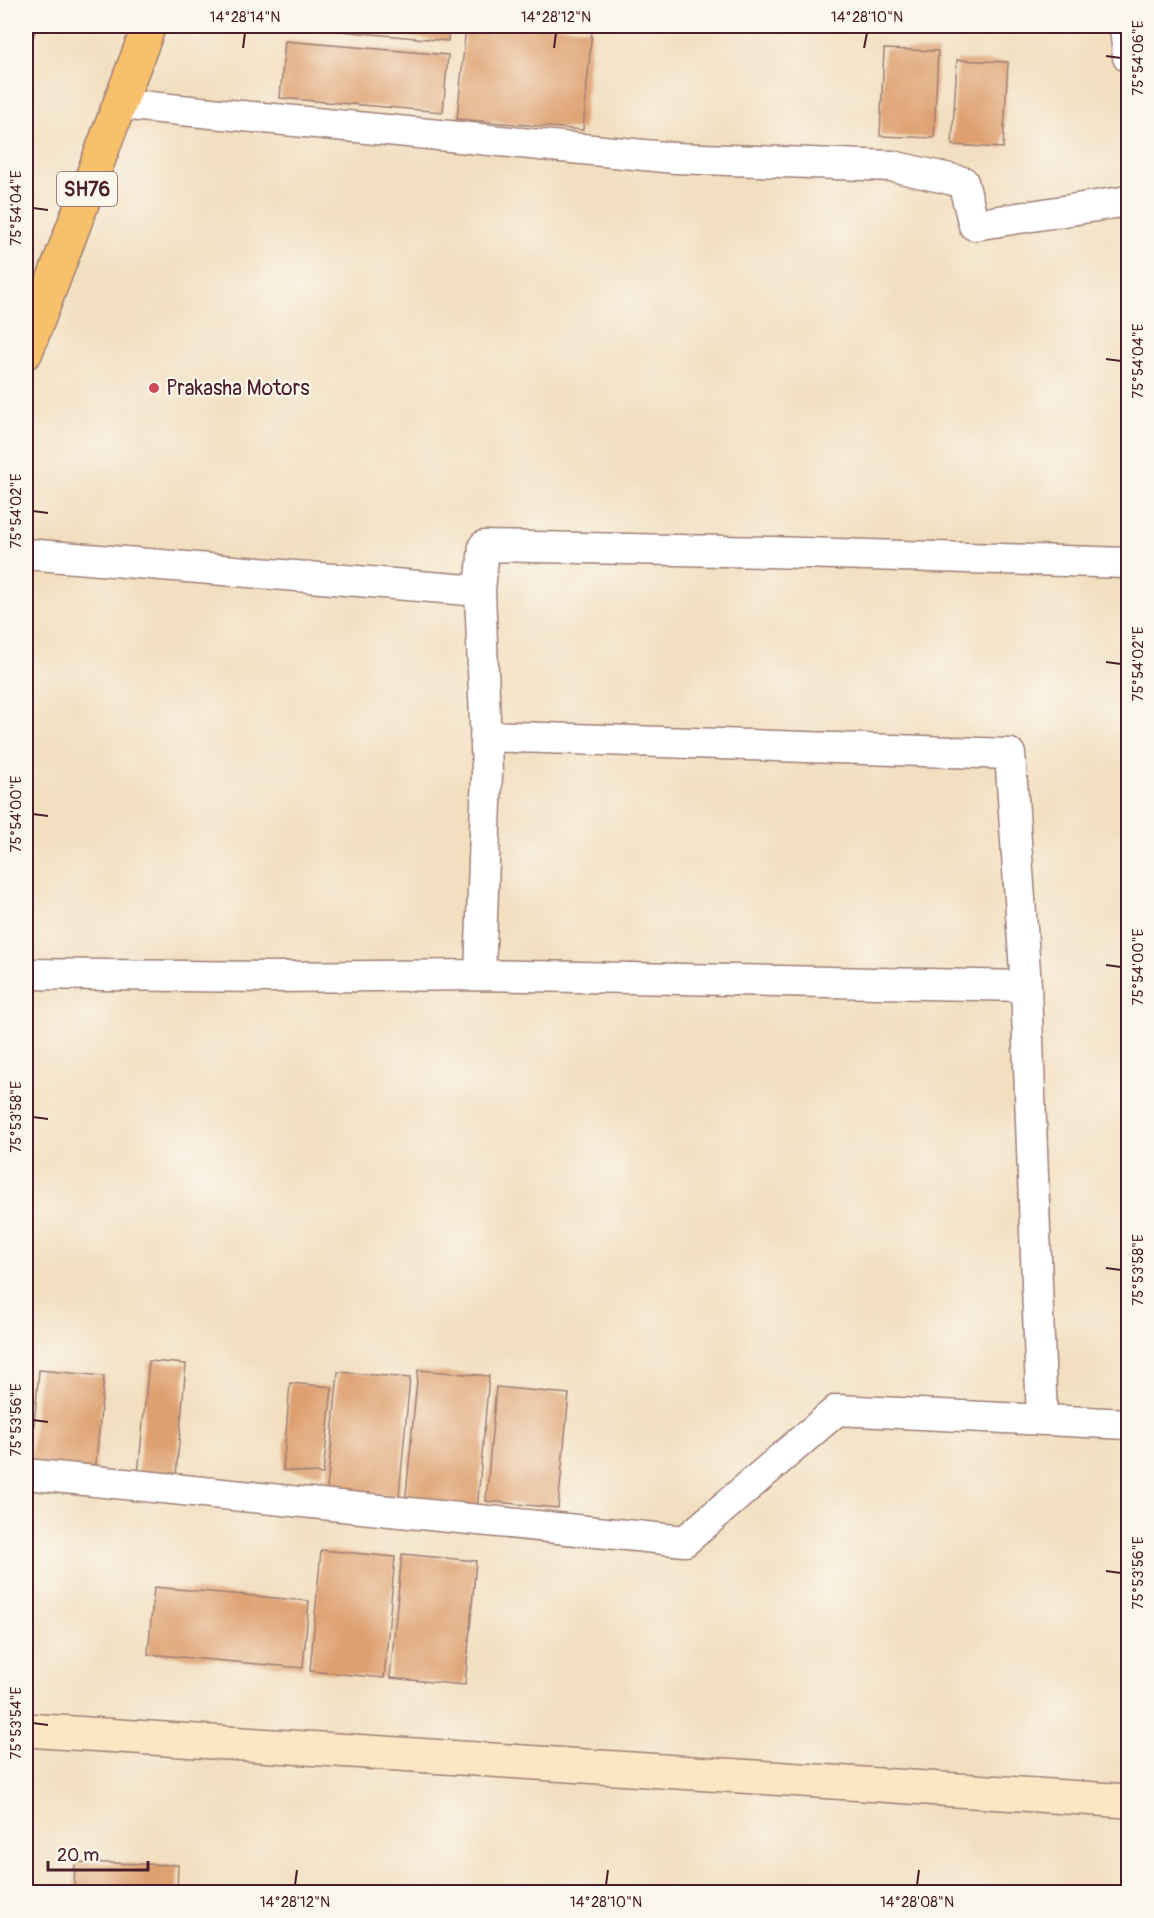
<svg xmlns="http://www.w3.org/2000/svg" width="1154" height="1918" font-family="Pangolin,sans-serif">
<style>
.building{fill:#dea06f}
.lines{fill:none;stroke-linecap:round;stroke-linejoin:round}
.street-casing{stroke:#9e7f76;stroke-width:33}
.secondary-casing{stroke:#9e7f76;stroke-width:36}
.primary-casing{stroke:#9e7f76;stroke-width:36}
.street{stroke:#fff;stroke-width:30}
.secondary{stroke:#fce6c4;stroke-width:33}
.primary{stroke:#f7c06b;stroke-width:33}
.ticks{fill:none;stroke:#4a1f2b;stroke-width:2}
.poi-dot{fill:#d1495b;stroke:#fbf7ec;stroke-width:2}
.labels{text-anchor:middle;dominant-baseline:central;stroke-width:4.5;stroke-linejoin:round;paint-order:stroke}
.shield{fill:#fbf7ec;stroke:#7f6065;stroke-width:1.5}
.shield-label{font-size:20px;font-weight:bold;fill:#4a1f2b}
.poi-label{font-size:21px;fill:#4a1f2b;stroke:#fbf7ec;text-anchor:start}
.neatline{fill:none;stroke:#4a1f2b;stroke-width:2}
.ticks-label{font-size:15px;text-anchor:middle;fill:#4a1f2b}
</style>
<rect width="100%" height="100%" fill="#fbf7ec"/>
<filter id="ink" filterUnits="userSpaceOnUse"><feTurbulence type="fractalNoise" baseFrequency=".0167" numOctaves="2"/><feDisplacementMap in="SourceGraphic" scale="12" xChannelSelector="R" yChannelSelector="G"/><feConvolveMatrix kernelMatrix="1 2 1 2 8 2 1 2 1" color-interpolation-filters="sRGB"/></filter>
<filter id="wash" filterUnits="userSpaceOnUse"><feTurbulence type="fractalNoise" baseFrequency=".008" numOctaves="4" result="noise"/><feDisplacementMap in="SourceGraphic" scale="24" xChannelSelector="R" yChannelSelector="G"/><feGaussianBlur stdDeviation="1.35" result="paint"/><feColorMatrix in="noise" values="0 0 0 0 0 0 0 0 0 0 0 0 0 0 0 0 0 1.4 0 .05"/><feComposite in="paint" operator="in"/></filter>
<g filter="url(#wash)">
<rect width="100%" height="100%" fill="#f2dfc0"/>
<g id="blocks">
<path class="building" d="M26 26H37L26 57Z
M297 26H449L448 41 297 27Z
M466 26H551L592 29 583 130 457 119Z
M285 41 448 55 443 112 280 98Z
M884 49 938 51 934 138 880 136Z
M957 60 1008 62 1003 148 952 145Z
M26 1020H28L27 1035H26Z
M149 1361 186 1364 174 1498 136 1495Z
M39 1370 104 1376 94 1485 29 1479Z
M418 1370 489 1376 477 1511 405 1505Z
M338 1372 410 1378 399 1496 327 1490Z
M290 1383 332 1387 323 1474 283 1470Z
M496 1387 569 1394 558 1508 486 1501Z
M321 1550 395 1557 384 1678 310 1671Z
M402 1554 476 1561 465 1685 390 1678Z
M154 1587 309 1601 303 1668 148 1654Z
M75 1862 178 1865 177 1892H74Z"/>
</g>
</g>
<g filter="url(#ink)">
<use href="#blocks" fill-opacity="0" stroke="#9e7f76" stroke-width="1.5"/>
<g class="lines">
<g class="street-casing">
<path id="street" d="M1125 26 1128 57
M119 104 675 158 892 166 963 182 974 225 1128 201
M26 554 480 591 484 546 769 552 1128 563
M480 591 487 773 480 975
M485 736 1010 754 1026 986
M26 974 273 977 480 975 1026 986 1042 1420
M26 1474 685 1541 837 1410 1128 1424"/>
</g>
<g class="secondary-casing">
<path id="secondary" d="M26 1730 1128 1801"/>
</g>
<g class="primary-casing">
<path id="primary" d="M26 352 149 26"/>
</g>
<use href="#street" class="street"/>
<use href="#secondary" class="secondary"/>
<use href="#primary" class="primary"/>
</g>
</g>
<path class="ticks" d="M243 48 245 33M554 48 556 33M864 48 867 33M1106 56 1121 58M33 208 48 210M1106 359 1121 361M33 511 48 513M1106 662 1121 664M33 814 48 816M1106 965 1121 967M33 1117 48 1119M1106 1268 1121 1270M33 1420 48 1422M1106 1571 1121 1573M33 1723 48 1725M295 1885 297 1870M606 1885 608 1870M917 1885 919 1870"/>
<circle class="poi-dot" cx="154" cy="388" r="6"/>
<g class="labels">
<rect class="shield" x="57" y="172" width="60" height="34" rx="4.5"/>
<g class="shield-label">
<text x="87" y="189">SH76</text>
</g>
<g class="poi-label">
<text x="166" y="388">Prakasha Motors</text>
</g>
</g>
<rect width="1154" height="1918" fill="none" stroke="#fbf7ec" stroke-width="66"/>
<path d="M48 1861v9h100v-9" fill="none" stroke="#4a1f2b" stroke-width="3"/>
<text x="57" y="1861" font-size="18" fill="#4a1f2b" stroke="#fbf7ec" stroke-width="4.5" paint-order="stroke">20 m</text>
<rect x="33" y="33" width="1088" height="1852" class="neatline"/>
<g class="ticks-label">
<text x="245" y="22">14°28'14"N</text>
<text x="556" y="22">14°28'12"N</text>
<text x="867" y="22">14°28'10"N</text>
<text transform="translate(1138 58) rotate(-90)" y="5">75°54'06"E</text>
<text transform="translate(16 208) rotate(-90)" y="5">75°54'04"E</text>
<text transform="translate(1138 361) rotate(-90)" y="5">75°54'04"E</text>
<text transform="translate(16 511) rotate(-90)" y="5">75°54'02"E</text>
<text transform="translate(1138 664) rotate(-90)" y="5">75°54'02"E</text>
<text transform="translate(16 814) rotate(-90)" y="5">75°54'00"E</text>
<text transform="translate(1138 967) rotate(-90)" y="5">75°54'00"E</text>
<text transform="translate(16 1117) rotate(-90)" y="5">75°53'58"E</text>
<text transform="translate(1138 1270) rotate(-90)" y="5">75°53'58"E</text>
<text transform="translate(16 1420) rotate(-90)" y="5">75°53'56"E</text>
<text transform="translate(1138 1573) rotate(-90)" y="5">75°53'56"E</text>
<text transform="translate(16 1723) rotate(-90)" y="5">75°53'54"E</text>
<text x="295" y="1907">14°28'12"N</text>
<text x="606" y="1907">14°28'10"N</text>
<text x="917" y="1907">14°28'08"N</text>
</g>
</svg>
